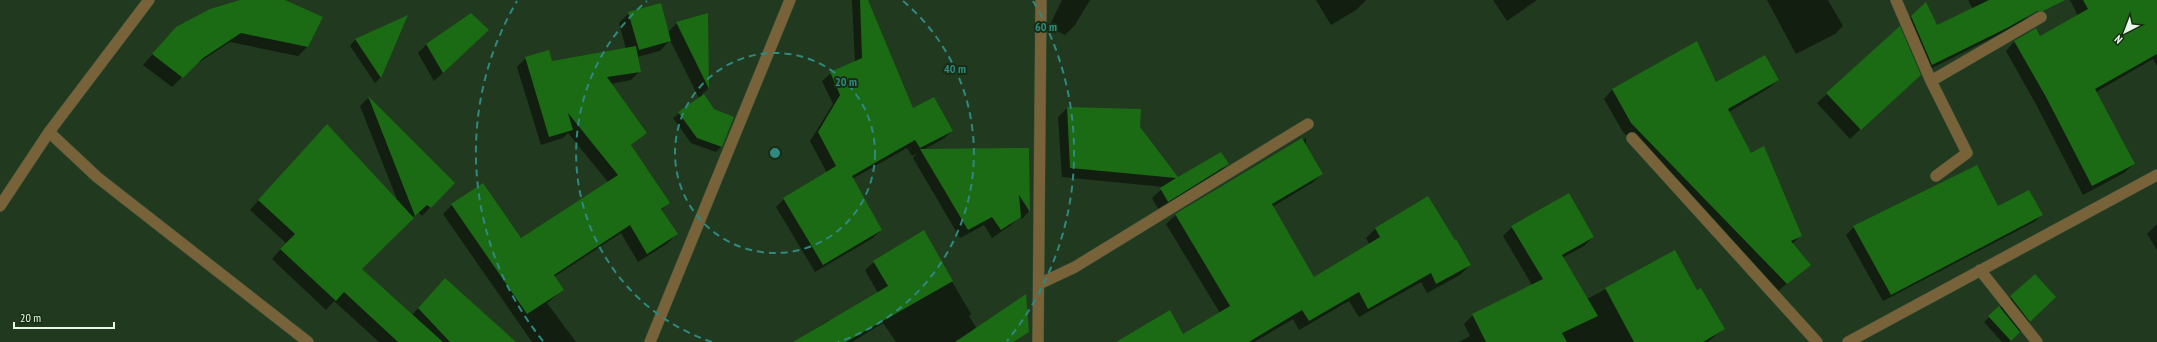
<svg xmlns="http://www.w3.org/2000/svg" width="2157" height="342" font-family="'PT Sans Narrow',sans-serif">
<style>
.shadow{fill:#0007}
.building{fill:#1b6a14}
.lines{fill:none;stroke-linecap:round;stroke-linejoin:round}
.minor-casing{stroke:#3d543a;stroke-width:12}
.tertiary-casing{stroke:#3d543a;stroke-width:12}
.minor{stroke:#77623a;stroke-width:11}
.tertiary{stroke:#77623a;stroke-width:11}
.ring{fill:none;stroke:#308980;stroke-width:2;stroke-dasharray:7 5}
.centre{fill:#308980;stroke:#172e14;stroke-width:2}
.ring-label{font-size:12px;text-anchor:middle;font-weight:bold;fill:#308980;stroke:#172e14;stroke-width:4;stroke-linejoin:round;paint-order:stroke}
</style>
<rect width="100%" height="100%" fill="#21391e"/>
<path class="shadow" d="M255 0H282L308 46 298 56 230 42 192 67 172 87 143 65 167 38Z
M852 0H867L913 110 952 131 943 139 923 150 1029 149V211L1022 219 1020 216 1011 225 992 238 984 225 960 238 913 158 917 153 912 156 907 148 852 179 881 230 873 238 815 272 776 207 784 199 827 173 810 141 833 104 822 81 831 73 855 63Z
M1062 0H1090L1075 25 1065 35 1049 27Z
M1316 0H1366L1356 10 1331 25Z
M1493 0H1537L1507 21Z
M1767 0H1828L1843 26 1835 34 1796 54Z
M1968 0H2021L2029 15 2020 24 1922 73 1902 26 1926 3 1936 27 1973 9Z
M2070 0H2157V66L2153 59 2096 92 2134 164 2124 173 2083 195 2037 106 2006 51 2015 41 2040 37 2078 16Z
M629 13 667 33 677 23 707 14 708 89 702 94 714 110 733 118 721 147 716 152 691 143 673 118 699 98 670 40 660 51 637 57 640 71 631 80 610 84 646 133 630 146 668 203 661 211 676 234 668 243 638 262 621 233 554 277 563 290 547 303 576 342H532L443 214 452 205 521 240 608 182 568 133 563 138 541 145 517 67 526 58 552 62 626 49 619 23Z
M471 14 480 38 434 81 418 53 426 45Z
M406 17 380 78 375 83 350 46 355 40Z
M1697 42 1716 84 1778 80 1769 88 1729 112 1750 155 1800 236 1792 244 1809 265 1778 291 1623 132 1604 99 1612 90Z
M1909 84 1850 139 1817 103 1827 94Z
M368 98 454 183 422 216 418 212 361 269 412 315 435 289 505 342H379L334 301 326 310 272 259 286 243 250 210 318 134 398 202 360 106Z
M1067 108 1140 110 1139 128 1177 179 1228 164 1219 173 1159 210 1152 198 1164 187 1062 177 1058 117Z
M1306 138V146L1322 174 1312 183 1272 207 1314 278 1370 245 1366 238 1375 229 1470 265 1460 275 1427 293 1421 282 1359 317 1349 301 1299 330 1293 319 1254 342H1129L1183 335 1220 313 1166 224 1176 215Z
M1976 166 1998 208 2042 215 2034 222 1883 301 1846 235 1854 227Z
M2157 224V250L2147 234Z
M1512 227 1593 237 1584 246 1562 258 1587 299 1675 252 1697 291 1723 329 1708 342H1459L1470 336 1464 324 1473 315 1532 285 1503 236Z
M923 232 971 314 969 316 985 342H896L883 323 852 342H795L829 320V322L878 293 865 270 874 262Z
M2035 275 2045 307 2009 342H2002L1984 322Z"/>
<path class="building" d="M240 0H285L323 17 308 47 241 33 203 58 183 78 152 54 176 27 210 9Z
M860 0H868L913 108 934 97 953 131 920 148 915 140 852 176 882 230 823 265 783 198 836 166 818 132 840 95 830 72 862 58Z
M1989 0H2065L2043 11H2037L2007 28 1932 65 1911 16 1926 2 1937 25Z
M2083 0H2157V54L2095 89 2135 164 2092 186 2046 97 2014 41 2036 28 2040 36 2088 9Z
M661 3 671 41 639 50 628 12Z
M471 13 489 30 443 73 426 44Z
M708 13 709 89 676 22Z
M408 15 381 78 355 39Z
M1900 26 1921 75 1861 130 1826 93Z
M1697 41 1716 82 1765 55 1779 80 1728 109 1751 153 1764 146 1802 236 1791 241 1811 265 1787 284 1631 123 1612 89Z
M636 46 641 72 607 77 647 133 631 145 670 203 661 209 678 234 647 254 630 225 554 275 564 290 527 314 451 204 483 183 521 238 618 175 568 113 573 130 549 137 525 57 549 50 552 61Z
M704 94 714 109 734 117 722 147 697 138 678 112Z
M368 96 455 183 431 208 427 205 415 216Z
M1067 107 1141 109 1140 127 1178 177 1221 152 1229 164 1168 202 1160 188 1176 178 1070 168Z
M327 124 414 218 362 269 443 342H398L344 292 336 301 280 249 295 234 258 200Z
M1302 138 1323 174 1272 204 1314 277 1380 237 1375 228 1428 196 1455 240 1456 239 1471 265 1436 284 1431 273 1368 309 1359 292 1309 321 1302 310 1249 342H1116L1170 310 1183 334 1230 306 1175 214Z
M1016 148H1029L1030 212 1019 195 1021 217 1001 230 992 217 968 230 920 149Z
M1977 165 1998 206 2029 190 2043 215 1891 295 1853 226Z
M1569 193 1594 237 1562 255 1598 316 1562 333 1567 342H1486L1472 314 1543 279 1511 226Z
M924 230 953 281 846 342H793L888 286 873 261Z
M1675 250 1697 290 1701 288 1725 329 1703 342H1634L1605 288Z
M2035 274 2056 297 2030 322 2010 296Z
M445 278 516 342H450L418 308Z
M1026 294 1029 332 1013 342H955Z
M1999 306 2020 332 2011 341 1988 316Z"/>
<g class="lines">
<g class="minor-casing">
<path id="minor" d="M1896 0 1931 81 1967 153 1936 176
M1931 81 2041 17
M1632 138 1817 342
M1980 270 2037 342
M1039 284 1075 267 1308 124
M650 342 790 0
M1038 342 1041 0
M1848 342 2157 175"/>
</g>
<g class="tertiary-casing">
<path id="tertiary" d="M49 132 97 177 308 342
M0 206 49 132 149 0"/>
</g>
<use href="#minor" class="minor"/>
<use href="#tertiary" class="tertiary"/>
</g>
<g class="ring">
<circle cx="775" cy="153" r="100"/>
<path d="M712 342A199 199 0 0 1 647 1M903 1A199 199 0 0 1 838 342"/>
<path d="M543 341A299 299 0 0 1 517 1M1033 1A299 299 0 0 1 1007 341"/>
</g>
<circle cx="775" cy="153" r="6" class="centre"/>
<g class="ring-label">
<text x="1046" y="31">60 m</text>
<text x="955" y="73">40 m</text>
<text x="846" y="86">20 m</text>
</g>
<g transform="translate(2125 32) rotate(222)" stroke="#172e14" stroke-width="3" paint-order="stroke">
<path d="M0-3L7 15L0 10L-7 15Z" fill="#e8f7e6"/>
<text y="-6" font-size="11" font-weight="bold" text-anchor="middle" fill="#e8f7e6">N</text>
</g>
<path d="M14 322v6h100v-6" fill="none" stroke="#e8f7e6" stroke-width="2"/>
<text x="20" y="322" font-size="12" fill="#e8f7e6" stroke="#172e14" stroke-width="3" paint-order="stroke">20 m</text>
</svg>
